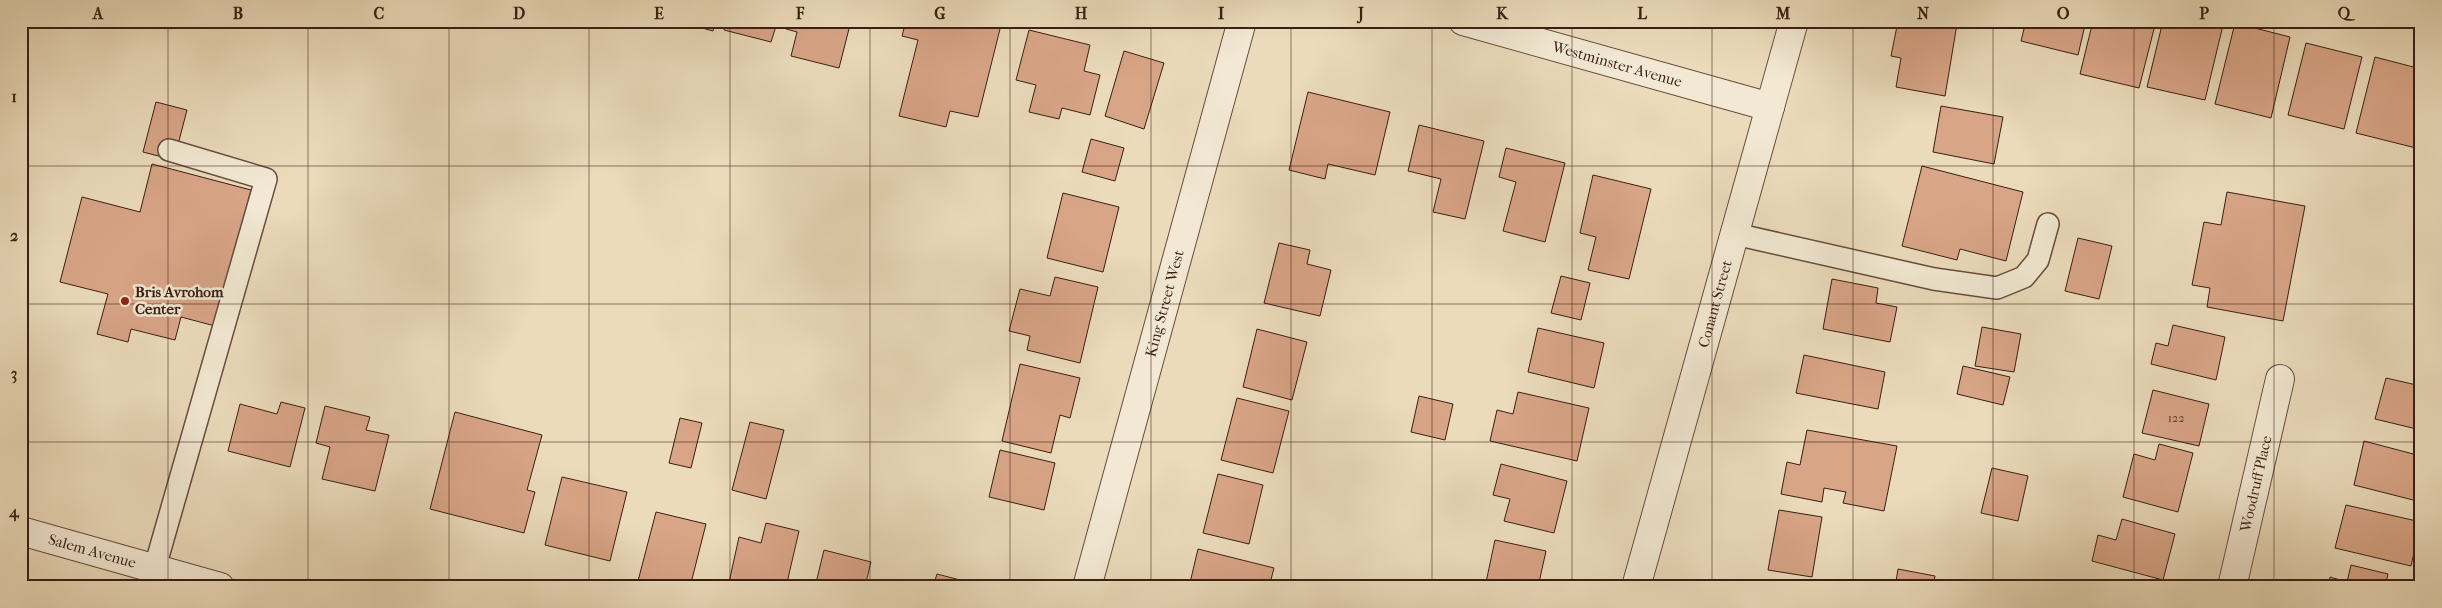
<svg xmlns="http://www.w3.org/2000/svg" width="2442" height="608" font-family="'IM FELL French Canon',serif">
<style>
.building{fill:#d8a587;stroke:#3a1e13}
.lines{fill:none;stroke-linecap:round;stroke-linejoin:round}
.lane-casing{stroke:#664d3d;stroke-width:24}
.street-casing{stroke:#664d3d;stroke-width:30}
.lane{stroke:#f2e8d3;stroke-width:21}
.street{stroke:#f2e8d3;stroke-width:28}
.grid{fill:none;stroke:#3a1e13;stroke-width:1;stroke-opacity:0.55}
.poi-dot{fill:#8f2418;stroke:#f2e8d3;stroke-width:2}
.labels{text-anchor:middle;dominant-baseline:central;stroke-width:5;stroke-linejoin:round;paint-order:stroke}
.number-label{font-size:12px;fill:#624030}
.street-label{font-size:15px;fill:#3a1e13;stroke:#f2e8d3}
.poi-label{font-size:15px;font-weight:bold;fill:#3a1e13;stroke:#f2e8d3;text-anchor:start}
.neatline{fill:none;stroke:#3a1e13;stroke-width:2}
.grid-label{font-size:16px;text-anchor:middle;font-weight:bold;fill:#3a1e13}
</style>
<rect width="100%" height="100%" fill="#ebdbbb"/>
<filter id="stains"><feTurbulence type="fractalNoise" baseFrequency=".004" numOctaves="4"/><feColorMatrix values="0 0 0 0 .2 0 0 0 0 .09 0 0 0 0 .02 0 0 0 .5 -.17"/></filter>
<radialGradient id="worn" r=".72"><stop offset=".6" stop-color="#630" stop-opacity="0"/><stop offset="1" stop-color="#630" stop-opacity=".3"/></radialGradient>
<path class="building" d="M676 21H715L713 31Z
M726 21H851L839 68 791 56 797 32 776 26 771 42 724 30Z
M906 21H1002L978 117 950 111 946 127 899 116 918 40 902 36Z
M1898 21H1942L1957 24 1945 96 1896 87 1901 58 1891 56Z
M2026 21H2086L2078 55 2021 41Z
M2093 21H2156L2139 88 2080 74Z
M2163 21H2224L2205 100 2147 87Z
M2235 23 2290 37 2271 118 2215 104Z
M1029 30 1090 45 1084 71 1100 75 1090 115 1062 108 1059 119 1029 112 1036 85 1016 80Z
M2306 43 2362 57 2344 129 2288 115Z
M1124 51 1164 63 1144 129 1105 116Z
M2375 57 2421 69V128L2416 148 2356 133Z
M1308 92 1390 112 1375 175 1328 164 1325 179 1289 170Z
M156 102 187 110 174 160 143 152Z
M1941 106 2003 117 1994 164 1933 152Z
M1419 125 1484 141 1465 219 1433 212 1441 179 1408 171Z
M1091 139 1124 148 1115 181 1082 172Z
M1506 148 1565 163 1545 242 1503 231 1516 182 1499 177Z
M152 164 251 190 215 326 181 317 175 340 131 329 128 342 97 334 108 294 60 282 82 197 140 212Z
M1922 166 2023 192 2006 261 1960 249 1957 260 1902 246Z
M1593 175 1651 189 1629 279 1588 270 1596 237 1580 233Z
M2227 192 2305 206 2283 321 2207 307 2210 288 2192 285 2204 222 2221 225Z
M1063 193 1119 207 1103 272 1047 258Z
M2078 238 2112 246 2099 299 2065 291Z
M1279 243 1310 250 1307 264 1331 270 1320 316 1264 303Z
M1561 276 1590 283 1581 320 1551 313Z
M1055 277 1098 287 1080 363 1027 350 1030 336 1009 331 1020 289 1050 296Z
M1832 279 1878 288 1876 303 1897 307 1890 342 1823 329Z
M2173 325 2225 337 2216 380 2151 364 2156 343 2168 346Z
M1982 327 2021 334 2014 372 1975 366Z
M1538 328 1604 343 1594 388 1528 372Z
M1257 329 1307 342 1292 400 1243 387Z
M1804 355 1885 372 1878 409 1796 393Z
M1020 364 1080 378 1070 418 1060 415 1051 453 1002 441Z
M1963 366 2010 377 2003 405 1957 394Z
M2386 378 2421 386V430L2375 419Z
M2153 390 2209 404 2199 446 2142 433Z
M1518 392 1589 408 1577 461 1490 441 1497 410 1513 414Z
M1419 396 1453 404 1445 440 1411 432Z
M1237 398 1289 411 1273 473 1221 460Z
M281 402 305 408 290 467 228 451 240 404 277 414Z
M325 406 370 417 366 430 389 435 375 491 322 479 330 447 316 443Z
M455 412 542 435 527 490 535 492 524 533 430 509Z
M680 418 702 423 691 468 669 463Z
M750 422 784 430 766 499 732 490Z
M1807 430 1897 446 1884 511 1843 503 1846 492 1824 488 1822 502 1781 494 1787 462 1800 465Z
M2364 441 2421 456V502L2354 485Z
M2159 444 2193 453 2178 512 2123 497 2134 454 2155 460Z
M1000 450 1055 463 1044 510 989 497Z
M1501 464 1567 481 1554 533 1504 521 1510 499 1493 495Z
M1992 468 2028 476 2018 521 1981 513Z
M1218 474 1263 485 1249 544 1203 533Z
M562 477 627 492 610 561 545 545Z
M2346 505 2421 522 2411 566 2335 548Z
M1779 510 1822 517 1812 577 1768 570Z
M656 512 706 524 690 587H660L638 581Z
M2122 519 2175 534 2163 580 2092 561 2098 535 2116 540Z
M766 523 799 531 786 587H728L739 537 761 543Z
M1495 540 1546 551 1538 587H1485Z
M1198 549 1274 568 1269 587H1189Z
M824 550 871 562 865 587H815Z
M2351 565 2388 574 2385 587H2328L2330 577 2347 582Z
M1898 569 1935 576 1933 587H1895Z
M937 574 987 587H933Z
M2106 581 2132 587H2105Z"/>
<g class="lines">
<g class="lane-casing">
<path id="lane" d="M1735 234 1934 279 1997 288 2024 277 2038 260 2048 224
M155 567 266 179 169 150"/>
</g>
<g class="street-casing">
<g id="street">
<path id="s1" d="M1463 21 1770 107"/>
<path id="s2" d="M21 531 220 587"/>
<path id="s3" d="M1087 587 1242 21"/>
<path id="s4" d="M1636 587 1794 21"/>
<path id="s5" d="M2232 587 2280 379"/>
</g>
</g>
<use href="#lane" class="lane"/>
<use href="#street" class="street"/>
</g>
<path class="grid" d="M168 21V587M308 21V587M449 21V587M589 21V587M730 21V587M870 21V587M1010 21V587M1151 21V587M1291 21V587M1432 21V587M1572 21V587M1712 21V587M1853 21V587M1993 21V587M2134 21V587M2274 21V587M21 166H2421M21 304H2421M21 442H2421"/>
<circle class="poi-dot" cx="125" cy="301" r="5"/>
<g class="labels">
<g class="number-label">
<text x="2176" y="418">122</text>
</g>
<g class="street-label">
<text stroke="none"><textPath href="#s1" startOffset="160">Westminster Avenue</textPath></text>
<text stroke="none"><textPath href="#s3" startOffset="294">King Street West</textPath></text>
<text stroke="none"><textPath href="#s4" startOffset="294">Conant Street</textPath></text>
<text stroke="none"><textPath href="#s5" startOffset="106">Woodruff Place</textPath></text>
<text stroke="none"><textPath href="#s2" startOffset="74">Salem Avenue</textPath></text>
</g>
<g class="poi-label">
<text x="135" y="292">Bris Avrohom<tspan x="135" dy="17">Center</tspan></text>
</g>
</g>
<rect width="2442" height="608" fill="none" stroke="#ebdbbb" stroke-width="55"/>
<rect x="28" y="28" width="2386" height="552" class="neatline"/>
<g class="grid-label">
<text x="98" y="19">A</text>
<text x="238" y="19">B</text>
<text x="379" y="19">C</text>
<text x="519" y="19">D</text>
<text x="659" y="19">E</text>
<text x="800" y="19">F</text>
<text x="940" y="19">G</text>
<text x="1081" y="19">H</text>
<text x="1221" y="19">I</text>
<text x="1361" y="19">J</text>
<text x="1502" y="19">K</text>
<text x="1642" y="19">L</text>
<text x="1783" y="19">M</text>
<text x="1923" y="19">N</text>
<text x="2063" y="19">O</text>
<text x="2204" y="19">P</text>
<text x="2344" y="19">Q</text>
<text x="14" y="102">1</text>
<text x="14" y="241">2</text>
<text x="14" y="379">3</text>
<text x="14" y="517">4</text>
</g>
<rect width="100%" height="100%" filter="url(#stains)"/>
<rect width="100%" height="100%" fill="url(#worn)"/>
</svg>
